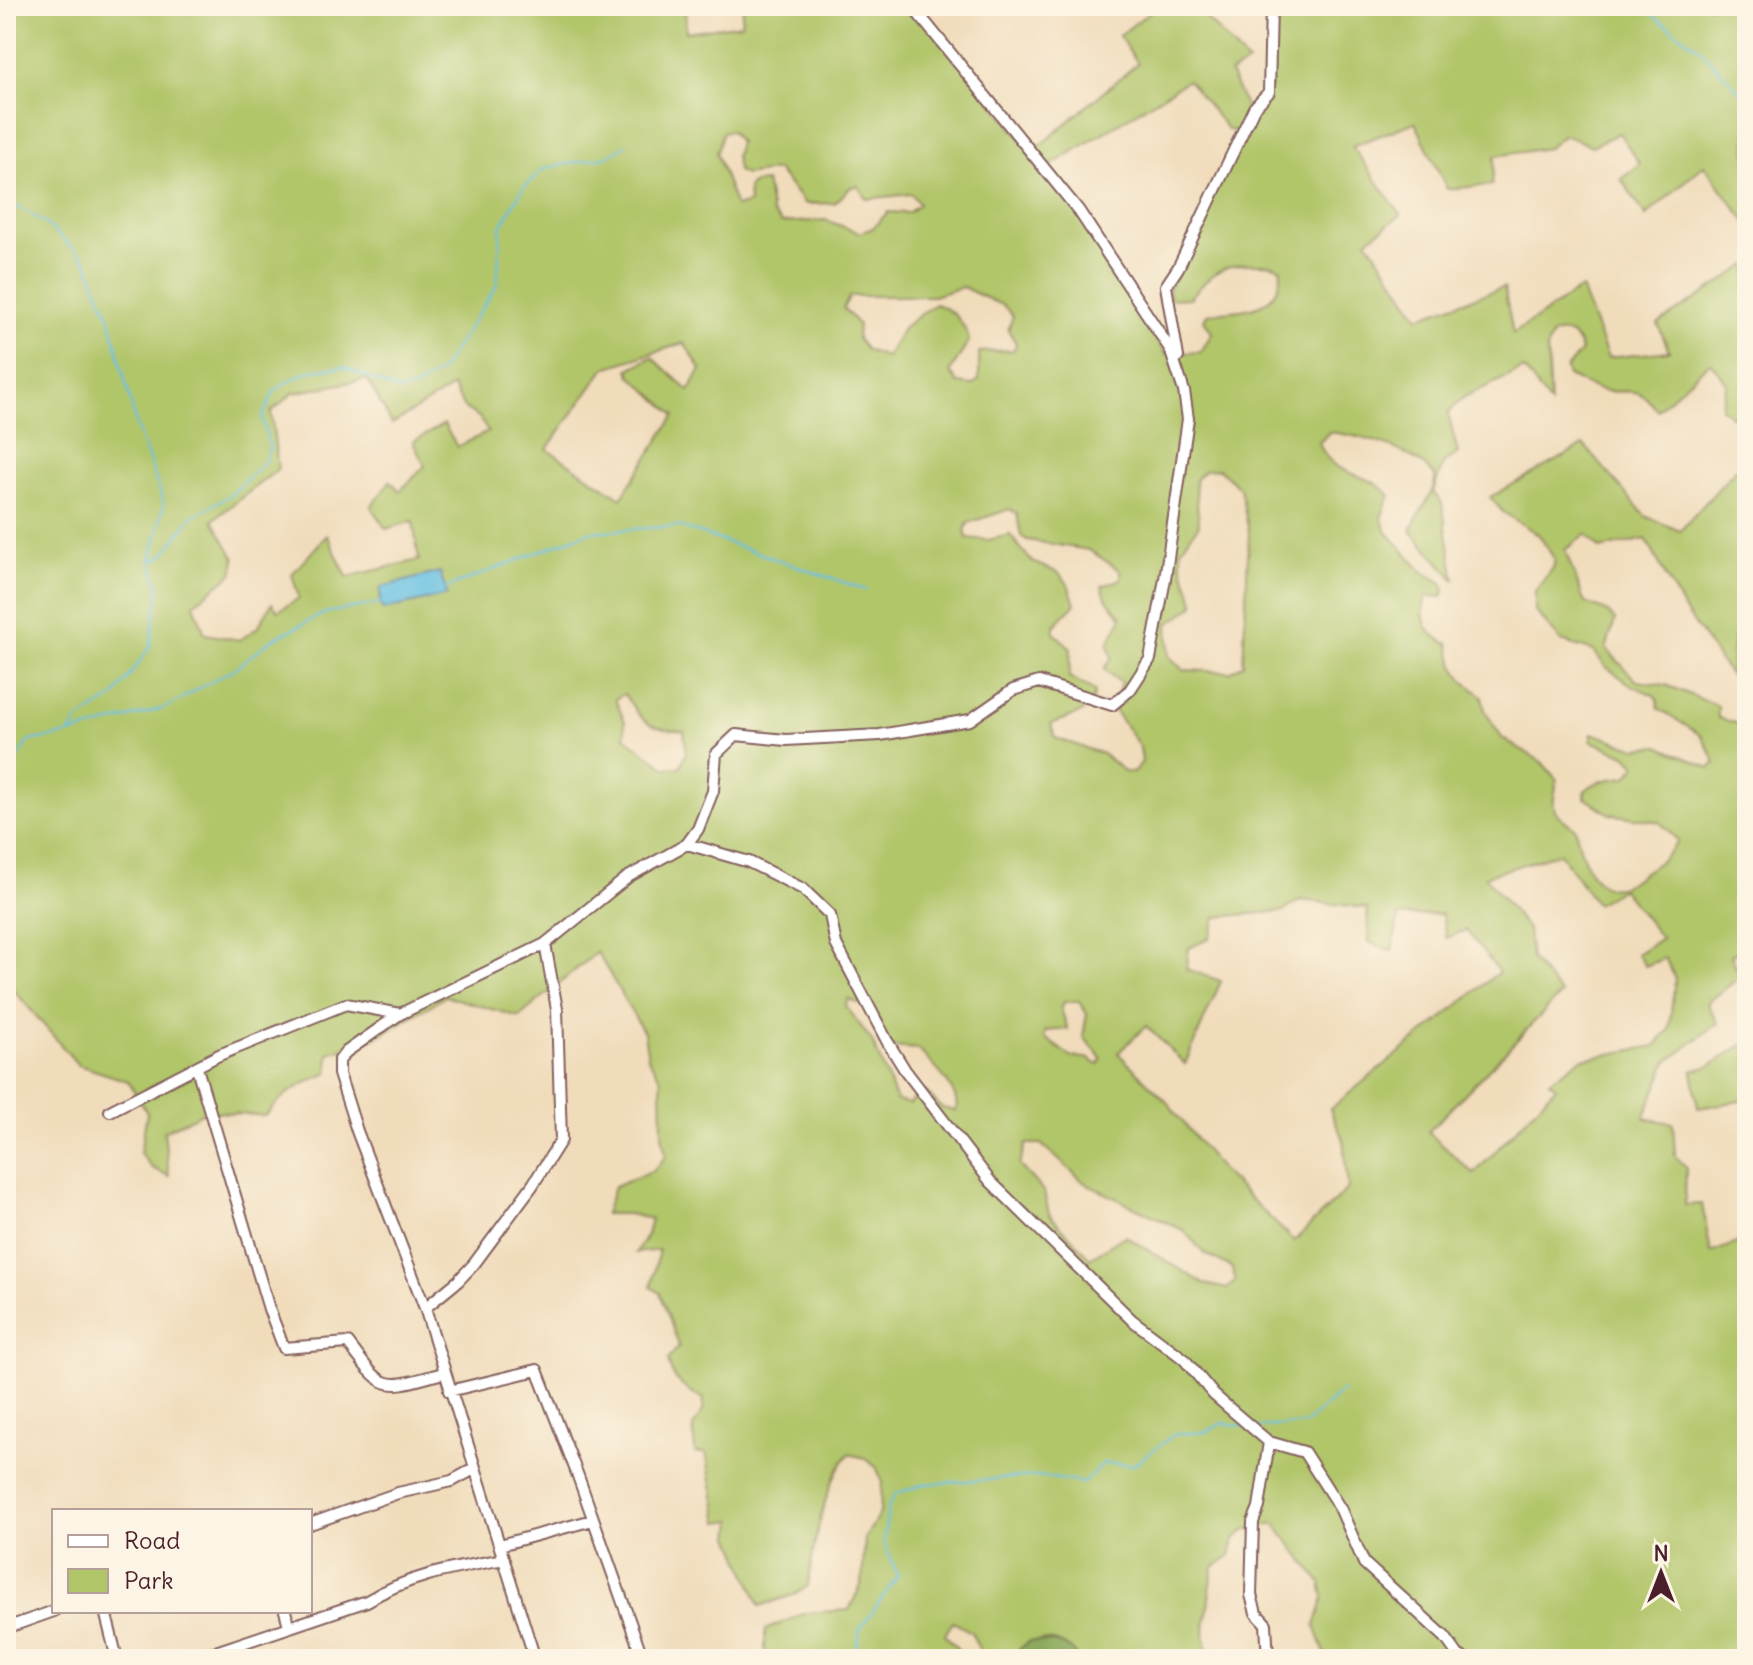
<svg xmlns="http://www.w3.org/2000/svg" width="1753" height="1665" font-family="Delius,sans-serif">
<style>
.green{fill:#b1c569;stroke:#7e724a;stroke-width:2;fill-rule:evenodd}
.forest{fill:#8caa5d;stroke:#6b6444;stroke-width:2}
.water{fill:#65c0e3;stroke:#587087;stroke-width:2}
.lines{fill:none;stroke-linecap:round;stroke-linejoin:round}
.stream{stroke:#65c0e3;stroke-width:2}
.minor-casing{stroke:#84615d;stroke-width:14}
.minor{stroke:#fff;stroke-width:10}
</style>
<rect width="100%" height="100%" fill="#fcf5e5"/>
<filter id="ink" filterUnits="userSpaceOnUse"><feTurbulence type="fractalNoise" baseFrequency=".0125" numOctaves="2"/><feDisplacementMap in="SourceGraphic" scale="16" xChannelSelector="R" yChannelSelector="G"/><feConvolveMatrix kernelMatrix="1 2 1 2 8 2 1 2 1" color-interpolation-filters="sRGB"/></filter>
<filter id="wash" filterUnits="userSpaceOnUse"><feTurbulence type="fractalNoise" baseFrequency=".006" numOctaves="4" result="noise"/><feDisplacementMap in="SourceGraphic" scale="32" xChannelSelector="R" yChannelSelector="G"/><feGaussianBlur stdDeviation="1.8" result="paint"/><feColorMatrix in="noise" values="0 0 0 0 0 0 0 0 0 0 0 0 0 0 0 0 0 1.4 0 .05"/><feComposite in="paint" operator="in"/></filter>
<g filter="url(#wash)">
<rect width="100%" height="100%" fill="#f0dbba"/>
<path class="green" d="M6 6H685L686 32 741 24 743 6H918L1081 217 1166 354 1201 352 1212 333 1204 320 1207 314C1241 309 1281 313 1281 269 1273 263 1266 264 1256 264 1223 262 1211 274 1190 298L1170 299 1169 289 1242 132 1228 130 1188 80 1053 164 1046 166 1037 155V148L1138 63 1119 36 1157 6H1195L1248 63 1230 73 1249 114 1270 87V6H1747V223L1704 165 1646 216 1621 179 1640 164 1619 133 1592 146 1564 135 1548 148 1495 156 1492 185 1447 189 1415 122 1352 146 1401 215 1367 240 1419 317 1504 287 1513 334 1581 288 1608 358 1669 351 1658 324 1747 265V435L1738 421 1721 408 1727 383 1710 362 1657 410C1637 384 1633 394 1605 391 1593 389 1580 381 1568 376L1566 369 1581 351C1579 337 1567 329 1553 334L1547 347 1550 404 1524 369 1464 397 1448 413 1458 453 1443 464 1433 492 1442 503 1455 580 1411 531C1417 513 1436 494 1435 476 1412 449 1364 436 1329 432L1319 443C1329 469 1347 471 1369 480 1377 483 1383 490 1390 495L1381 517 1386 531 1422 571 1442 583 1445 590 1442 597 1426 596C1419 620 1426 635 1449 644L1454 666 1464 681 1482 696 1485 711 1502 738 1542 762 1557 780C1552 810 1549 810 1575 828 1580 849 1590 893 1619 887 1627 886 1635 879 1641 874 1657 864 1668 857 1678 841L1660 822 1610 814 1585 798V791C1597 779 1612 779 1627 777L1636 765 1626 755 1591 741 1592 733 1636 748 1659 746 1710 768 1716 763 1702 736 1658 708V700L1654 695 1631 685 1605 666 1594 651 1561 641 1535 611V591L1553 568 1555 560 1539 535 1503 512 1490 497 1584 445 1645 516 1680 531 1747 457V615L1734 635 1730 675 1682 606 1646 539 1600 549 1586 534 1565 550 1585 603 1605 610 1615 620 1606 649 1637 681 1666 685 1718 706V718L1747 726V899L1738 906 1747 926V948L1731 955 1740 977 1707 1003 1718 1023 1667 1062 1644 1118 1673 1123 1675 1156 1686 1167 1685 1205 1702 1204 1711 1253 1747 1239V1659H1327L1315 1626 1324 1597 1321 1583 1274 1523 1245 1530 1234 1540 1230 1556 1213 1568 1204 1636 1210 1659H1079C1064 1638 1039 1634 1018 1650L1019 1659H984L971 1632 953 1622 945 1634 966 1659H765V1630L805 1613 849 1610 862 1583 865 1538 880 1513 882 1483 877 1468 865 1458 849 1454C824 1481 813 1549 808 1586L796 1594 760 1606 731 1536 733 1520 719 1522 706 1453H695L693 1427 703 1411 704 1399C684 1389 673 1383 668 1360L679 1346 660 1293 651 1287 659 1250 636 1253 647 1235 651 1219 629 1214H605L614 1187 654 1170 666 1156 662 1134 661 1079 648 1058 644 1033 597 952 519 1017 446 996 375 1038 329 1053 328 1073C302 1084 282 1093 266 1116L206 1111 164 1131 169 1176 152 1168 140 1153 147 1113 128 1081 78 1065 6 981ZM731 131 739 142 735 157 738 171 745 175 777 170 805 204 835 203 851 187 858 186 866 199 911 194 919 204 908 213 888 212 873 228 860 233 826 220 782 223 772 213 766 182 754 183 748 188 749 203 736 207 716 153 723 132ZM962 287 1004 306 1013 316 1008 330 1016 343 1014 350 979 352V380L972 385 958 383 950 372 969 341C965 323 953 309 935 304L905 326 886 357 866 350 857 339 858 324 843 308 850 296H934ZM684 343 701 369 689 391 652 357 629 369 631 376 675 415 621 498 547 449 605 368ZM367 379 392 424 453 387 464 408 479 417 488 432 457 447 444 424 413 442 425 466 400 491 390 481 371 507 386 529 413 521 419 560 347 577 327 535 292 574 299 598 278 611 272 603 258 627 240 640 205 634 194 604 233 573 235 559 213 520 278 469 271 412 293 393ZM1219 469 1240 488 1249 532 1243 664 1230 672 1183 670 1169 656 1168 624 1195 605 1181 563V549L1199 525 1195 480 1205 470ZM1010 509 1017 514 1021 536 1027 540 1089 550 1121 571V579L1102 586 1107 600 1122 617 1108 644 1112 658 1104 669 1121 683 1114 710 1140 747 1142 762 1133 773 1125 772 1103 754 1055 738 1051 724C1069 717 1093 713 1095 691L1069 677 1071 648 1054 633V626L1075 604 1068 584 1059 573 1032 562 1010 535 988 540 967 538 965 530 968 523ZM624 694C645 725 646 727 684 731L686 753 680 767 666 768 625 737V722L615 699ZM1560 853 1596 904 1622 889 1661 938 1637 954 1645 966 1665 958 1675 979 1669 1030 1655 1046 1581 1059 1549 1081 1556 1087 1474 1174 1428 1132 1561 994 1531 959 1528 930 1485 876ZM1300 900 1367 908 1369 942 1392 951 1399 916 1442 914 1446 938 1466 930 1499 972 1330 1109 1343 1139 1348 1188 1294 1241 1222 1171 1166 1101 1118 1053 1146 1026 1185 1064 1221 981 1186 969 1189 948 1210 938 1216 917 1284 911ZM848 999 868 1007 889 1047 918 1049C932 1065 961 1089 956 1111L942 1108 926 1092H919L910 1104 897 1101 872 1041 846 1006ZM1064 1002H1079L1087 1014 1083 1036 1102 1059 1099 1065 1087 1058 1071 1057 1044 1037 1046 1031 1068 1029 1061 1009ZM1026 1144H1041L1086 1184 1183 1230 1204 1253 1231 1267 1236 1280 1227 1289 1205 1284 1125 1236 1090 1258 1049 1214 1044 1192 1019 1165Z
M1747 1042V1100L1698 1108 1692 1071 1710 1066Z"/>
<path class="forest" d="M1030 1641C1053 1642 1064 1639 1079 1659H1019L1018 1650Z"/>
<path class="water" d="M440 572 447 595 383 610 380 603 381 587Z"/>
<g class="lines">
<path class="stream" d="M1640 6 1700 49 1747 99
M6 200 44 222 86 260 109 316 137 427 164 503 151 561 159 589 150 647 115 696 77 721 70 733
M151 561 164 555 191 517 232 494 264 462 270 448 262 418 274 391 285 383 313 370 344 367 399 391 414 388 440 372 497 285 501 227 523 188 545 168 605 157 626 145
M444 589 589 532 679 526 866 590
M6 776 28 741 69 734 165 708 237 667 271 640 325 613 380 603
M1258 1427 1306 1424 1343 1390
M855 1659 860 1629 898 1576 884 1543 888 1507 895 1494 925 1484 1038 1476 1084 1483 1104 1463 1133 1465 1175 1434 1206 1432 1223 1423 1244 1426"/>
</g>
</g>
<g filter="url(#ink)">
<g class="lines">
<g class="minor-casing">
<path id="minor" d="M1178 357 1166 286 1178 268 1254 108 1269 92 1271 6
M687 844 749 862 803 889 830 915 836 944 887 1041 905 1070 990 1181 1132 1320 1184 1359 1214 1395 1250 1426 1269 1442 1304 1452 1341 1510 1364 1563 1445 1637 1458 1655 1465 1659
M197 1068 269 1309 284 1348 348 1343C386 1394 383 1389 443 1373
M110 1111 219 1055 346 1004 400 1014
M425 1308 458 1281 474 1264 532 1186 561 1140 557 1009 545 944
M449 1391 537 1370 578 1476 643 1659
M310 1524 398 1493 452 1481 474 1469
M500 1545 593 1520
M105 1611 117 1659
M285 1611 289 1626
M6 1628 54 1611
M195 1659 367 1601C409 1575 456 1568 504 1559
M535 1659 425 1308 357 1131 339 1074V1061L346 1052 400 1014 545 944 628 877 687 844 698 829 713 791 716 754 736 735 786 740 880 735 970 720 1013 690 1039 682 1112 705 1130 690 1150 659 1165 579 1188 419 1184 391 1170 349 1079 211 912 6
M1268 1659 1266 1624 1256 1613 1251 1595 1253 1522 1259 1507 1269 1442"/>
</g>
<use href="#minor" class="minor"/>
</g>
</g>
<rect width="1753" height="1665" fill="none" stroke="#fcf5e5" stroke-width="32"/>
<rect x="52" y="1509" width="260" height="104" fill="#fcf5e5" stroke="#b59f9b" stroke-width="2"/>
<rect x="68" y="1535" width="40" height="12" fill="#ffffff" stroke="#b59f9b" stroke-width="2"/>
<text x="124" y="1549" font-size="24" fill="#4a1f2b">Road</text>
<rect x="68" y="1569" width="40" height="24" fill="#b1c569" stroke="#b59f9b" stroke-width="2"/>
<text x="124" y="1589" font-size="24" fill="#4a1f2b">Park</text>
<g transform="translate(1661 1573)" stroke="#fcf5e5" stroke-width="6" paint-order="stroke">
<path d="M0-6L14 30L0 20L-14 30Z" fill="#4a1f2b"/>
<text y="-12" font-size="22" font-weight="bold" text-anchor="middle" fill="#4a1f2b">N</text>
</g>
</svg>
